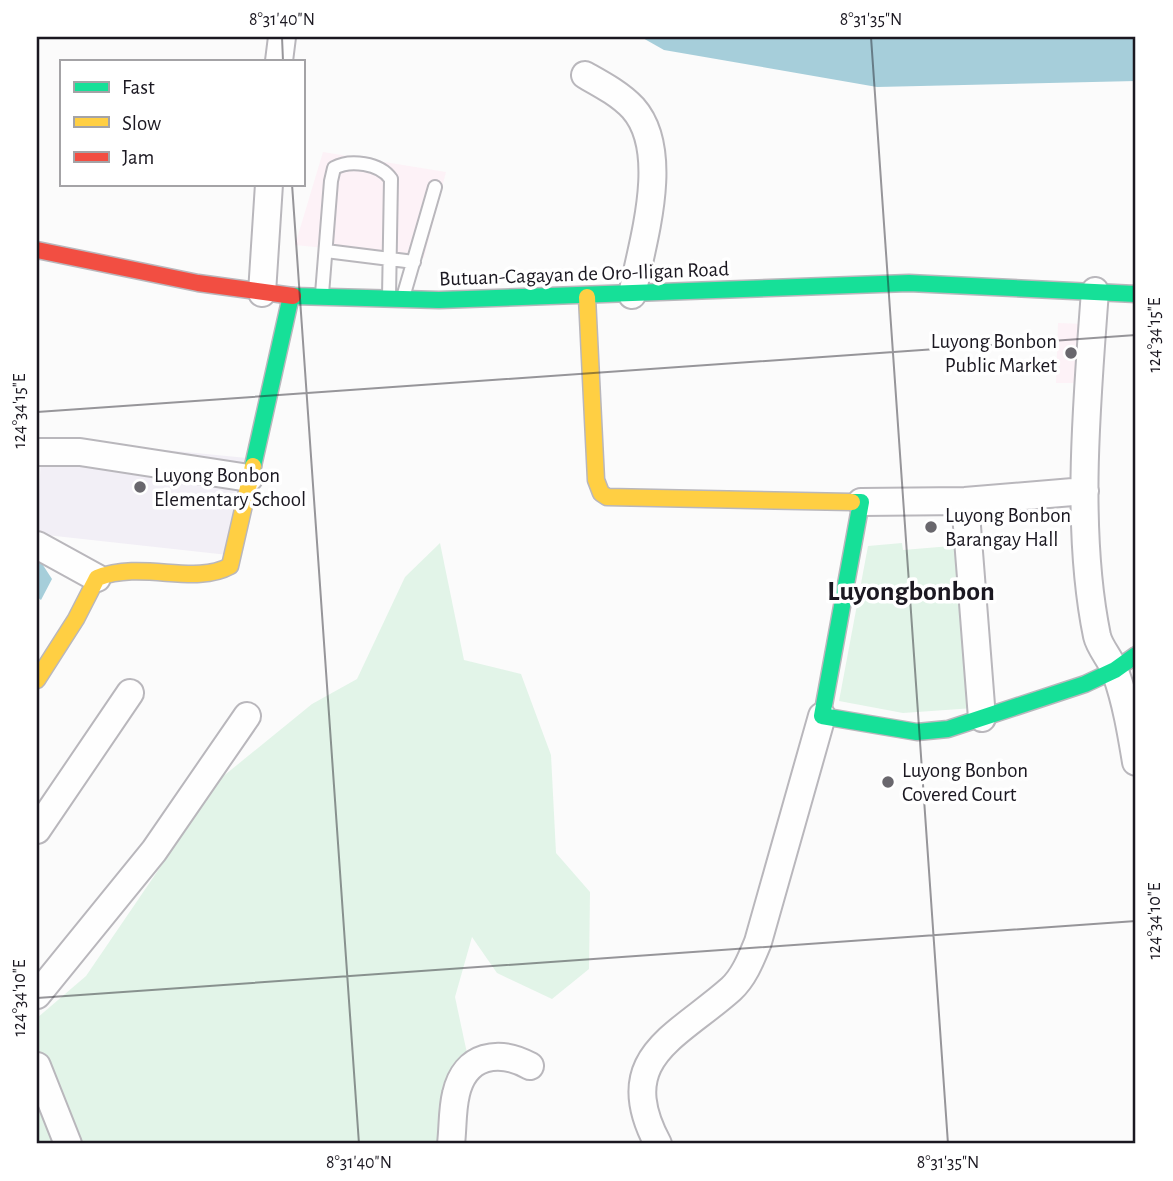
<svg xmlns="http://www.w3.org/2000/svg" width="1173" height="1181" font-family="'Alegreya Sans',sans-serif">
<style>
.commercial{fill:#fdf2f7}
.built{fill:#f2eff6}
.green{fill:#e2f4e8}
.water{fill:#a6ceda}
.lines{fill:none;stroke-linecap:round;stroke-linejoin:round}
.lane-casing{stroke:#b9b7bc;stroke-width:16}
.street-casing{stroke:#b9b7bc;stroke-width:30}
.fast-casing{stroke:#b9b7bc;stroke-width:19}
.slow-casing{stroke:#b9b7bc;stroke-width:19}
.jam-casing{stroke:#b9b7bc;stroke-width:19}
.lane{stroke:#fefefe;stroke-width:12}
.street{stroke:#fefefe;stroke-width:26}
.fast{stroke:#16e098;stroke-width:16}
.slow{stroke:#ffcf43;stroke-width:16}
.jam{stroke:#f24e42;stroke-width:16}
.ticks{fill:none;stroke:#1b1821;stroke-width:2;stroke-opacity:0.45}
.poi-dot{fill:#69676d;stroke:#fff;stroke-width:2.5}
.labels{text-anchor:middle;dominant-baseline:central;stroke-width:7;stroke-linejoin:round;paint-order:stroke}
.street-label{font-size:21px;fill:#1b1821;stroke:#fff}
.poi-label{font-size:21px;fill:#1b1821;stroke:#fff;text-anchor:start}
.district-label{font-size:28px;font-weight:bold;fill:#1b1821;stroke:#fff}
.neatline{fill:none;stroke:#1b1821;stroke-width:2.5}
.ticks-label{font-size:18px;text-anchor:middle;fill:#1b1821}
</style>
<rect width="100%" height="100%" fill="#fbfbfb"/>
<path class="commercial" d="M323 152 446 172 424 258 295 245Z
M1058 323 1085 324 1083 383H1056Z"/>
<path class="built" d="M42 438 247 458 228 555 37 534Z"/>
<path class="green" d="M440 543 464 660 521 674 551 755 556 853 590 892 589 969 552 999 497 973 472 937 455 997 468 1058 461 1144H37V1018L86 976 221 778 312 704 357 679 405 577Z
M902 543 903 550 963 545 974 708 903 713 839 701 868 546Z"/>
<path class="water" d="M641 37H1136V81L877 87 664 50Z
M37 556 52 579 41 600 37 597Z"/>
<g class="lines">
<g class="lane-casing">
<path id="lane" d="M326 251 414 262
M322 294 331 181 334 168C350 159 380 163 391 179L389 297
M404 294 435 187"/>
</g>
<g class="street-casing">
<path id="street" d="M279 61 282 37
M585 75C601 84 620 94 633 108 672 152 642 243 632 295
M1095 291C1087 400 1075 529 1097 636 1100 649 1112 660 1116 674 1126 702 1131 732 1136 762
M262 293 269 184
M37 452H80L249 478
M965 501 982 718
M861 502 965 501 1085 491
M37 545 97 578
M37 830 130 693
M37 995 154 851 247 716
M37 1066 68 1144
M451 1144C453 1128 452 1110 456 1094 465 1054 499 1049 530 1066
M658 1144C612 1058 676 1038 731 989 744 977 751 959 758 942L822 716"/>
</g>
<g class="fast-casing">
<path id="fast" d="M293 296 439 300 909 283 1136 294
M253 466 291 296
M852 502H861L822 716 917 732 948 729 1085 684 1115 670 1136 655"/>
</g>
<g class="slow-casing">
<path id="slow" d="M587 297 596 480 601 493 607 497 852 502
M37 680 76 619 97 578C143 560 194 586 230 566L253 466"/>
</g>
<g class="jam-casing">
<path id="jam" d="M37 250 198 283 293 296"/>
</g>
<use href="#lane" class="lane"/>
<use href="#street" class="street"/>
<use href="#fast" class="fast"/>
<use href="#slow" class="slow"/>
<use href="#jam" class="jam"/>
</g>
<path class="ticks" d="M282 37 283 61M871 37 948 1144M292 184 359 1144M37 412 1136 335M37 998 1136 921"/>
<g class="poi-dot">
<circle cx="1071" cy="353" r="7"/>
<circle cx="140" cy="487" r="7"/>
<circle cx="931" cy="527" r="7"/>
<circle cx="888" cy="782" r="7"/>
</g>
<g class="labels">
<g class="street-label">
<text transform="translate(584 274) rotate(-2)">Butuan-Cagayan de Oro-Iligan Road</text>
</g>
<g class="poi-label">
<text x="1057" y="341" text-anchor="end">Luyong Bonbon<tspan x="1057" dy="24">Public Market</tspan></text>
<text x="154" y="475">Luyong Bonbon<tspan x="154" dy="24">Elementary School</tspan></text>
<text x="945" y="515">Luyong Bonbon<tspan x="945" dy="24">Barangay Hall</tspan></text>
<text x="902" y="770">Luyong Bonbon<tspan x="902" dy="24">Covered Court</tspan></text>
</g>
<g class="district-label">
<text x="911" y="592">Luyongbonbon</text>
</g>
</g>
<rect width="1173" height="1181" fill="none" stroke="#ffffff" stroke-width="77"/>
<rect x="60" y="60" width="245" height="126" fill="#ffffff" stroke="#a4a3a6" stroke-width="2"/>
<rect x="74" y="82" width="35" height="10" fill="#16e098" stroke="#a4a3a6" stroke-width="2"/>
<text x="122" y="94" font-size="21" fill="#1b1821">Fast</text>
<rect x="74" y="117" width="35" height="10" fill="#ffcf43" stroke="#a4a3a6" stroke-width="2"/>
<text x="122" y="130" font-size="21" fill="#1b1821">Slow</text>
<rect x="74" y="152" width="35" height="10" fill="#f24e42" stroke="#a4a3a6" stroke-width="2"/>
<text x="122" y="164" font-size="21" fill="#1b1821">Jam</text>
<rect x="38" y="38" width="1096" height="1104" class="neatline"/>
<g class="ticks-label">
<text x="282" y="25">8°31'40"N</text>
<text x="871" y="25">8°31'35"N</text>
<text transform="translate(1154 335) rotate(-90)" y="6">124°34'15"E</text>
<text transform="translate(19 411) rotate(-90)" y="6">124°34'15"E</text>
<text transform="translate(1154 921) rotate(-90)" y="6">124°34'10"E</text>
<text transform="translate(19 998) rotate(-90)" y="6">124°34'10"E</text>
<text x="359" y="1168">8°31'40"N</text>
<text x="948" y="1168">8°31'35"N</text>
</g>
</svg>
